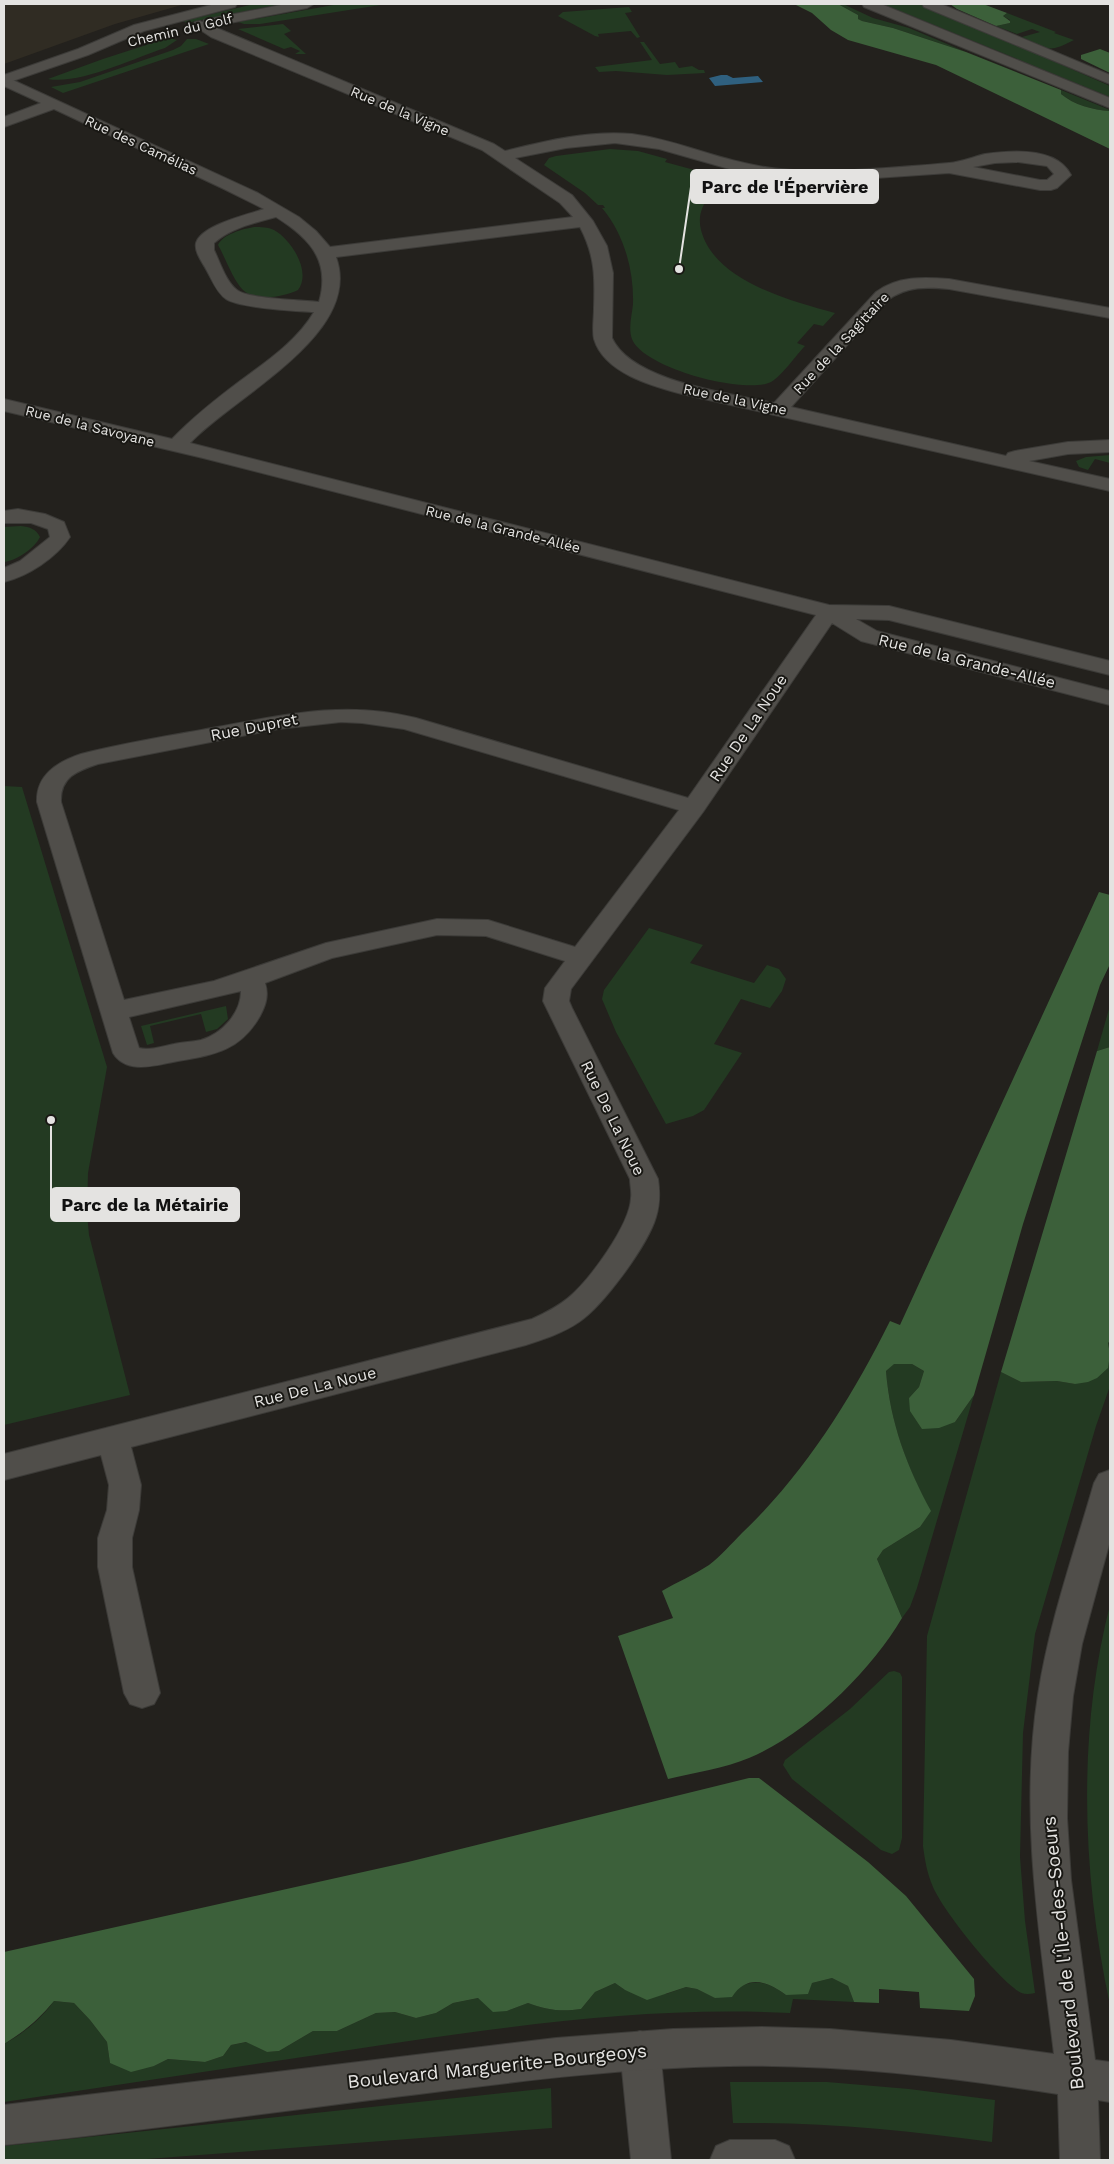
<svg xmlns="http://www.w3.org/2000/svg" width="1114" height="2164" font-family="'Work Sans',sans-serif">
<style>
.built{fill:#302c23}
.green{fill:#233a22}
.forest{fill:#3c603a}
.water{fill:#2f607f}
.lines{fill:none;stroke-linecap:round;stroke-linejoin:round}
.street-casing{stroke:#3c3b38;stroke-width:2}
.secondary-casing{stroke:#3c3b38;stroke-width:2}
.street{fill:#504e4a;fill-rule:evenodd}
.secondary{fill:#504e4a;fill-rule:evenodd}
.labels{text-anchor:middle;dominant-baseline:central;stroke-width:4;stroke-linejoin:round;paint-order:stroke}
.far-street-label{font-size:14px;fill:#e4e3e1;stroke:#191814}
.street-label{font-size:16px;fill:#e4e3e1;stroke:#191814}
.near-street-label{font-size:19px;fill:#e4e3e1;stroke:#191814}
.leader{fill:none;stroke:#e4e3e1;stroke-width:2}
.callout-dot{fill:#e4e3e1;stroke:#191814;stroke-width:2}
.callout{fill:#e4e3e1;stroke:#e4e3e1;stroke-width:2}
.callout-label{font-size:18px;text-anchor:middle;font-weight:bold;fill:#111}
</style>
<rect width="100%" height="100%" fill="#23211d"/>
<path class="built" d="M4 4H185L115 24 4 64Z"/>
<path class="green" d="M254 4H281L187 23 183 21Z
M339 4H387L260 24H244L238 22Z
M838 4H843L873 18 909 28 966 52 893 28 862 21 857 19 858 15Z
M883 4H920L946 14 1110 86V97Z
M629 7 632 12 625 13 640 37 637 38 631 31 598 34 599 37 595 36 558 16 563 12Z
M1007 13 1056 32 1054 33 1074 40C1047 54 1049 49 1022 37L1040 32 1032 29 1017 34 996 26 1010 23V20L1003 16Z
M283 24 291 31 284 34 306 54H295L300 51 291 47 284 49 238 29Z
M168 38 177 40 165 48C134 58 79 85 48 79L103 59Z
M187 39H196L209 44 63 93 51 87 80 82 173 50 181 46Z
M640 42H644L660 64 675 62 679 68 692 66 699 70H704L705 73 667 75 616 71 599 72 595 67 652 60Z
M1061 90 1110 110V111C1093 110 1074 105 1061 94Z
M610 149 638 151 667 159 665 162 698 171 700 169 731 177C714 189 695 206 701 230 714 281 791 301 835 313L823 326 814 324 797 343 805 346C796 355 782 376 771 382 745 395 643 368 632 339 628 328 632 315 633 304 634 270 624 234 602 208H605L603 205H598L585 193 544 165 549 158 556 156Z
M254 227C261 227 268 227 274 230 291 239 312 272 298 290 284 297 255 302 243 290 233 280 225 257 218 245 223 234 243 229 254 227Z
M1110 455V463L1095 459 1088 470 1079 467 1076 461 1086 457Z
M21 526C30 527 36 529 40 537 35 548 16 561 4 562V527Z
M4 786 22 787 107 1067 88 1173 87 1213 89 1235 130 1395 4 1425Z
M649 928 703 945 690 963 754 983 767 965 779 969 786 979 782 991 770 1008 741 999 714 1044 742 1053 704 1110 693 1116 666 1124 616 1032 602 999 604 990Z
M226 1006 228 1019 217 1029 206 1032 201 1014 150 1026 154 1043 147 1045 141 1026Z
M1110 1007V1047L1097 1051 1109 1009Z
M1110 1341V1386L1096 1426 1035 1634 1023 1733 1020 1857 1025 1921 1035 1993C1026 1995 1020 1994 1014 1988 992 1971 944 1912 933 1887 927 1873 925 1861 923 1846L927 1636 1001 1372 1021 1382 1057 1381 1075 1384 1110 1354 1108 1343Z
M893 1364H912L924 1371 919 1387 909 1398 955 1422 974 1395 917 1588 910 1607 902 1618 877 1559 883 1550 920 1527 930 1511C907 1466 890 1423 886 1371Z
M1110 1605V2005C1082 1876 1077 1733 1110 1605Z
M894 1671 900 1673 902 1677V1838L899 1850 892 1854 881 1850 792 1779 783 1765 785 1760 850 1709 889 1672Z
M832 1978 848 1986 854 2002 793 1999 790 2013C653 2006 518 2025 382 2045 256 2064 130 2083 4 2102V2044C24 2033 40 2020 54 2001L74 2003 90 2020 107 2042 110 2063 154 2066 168 2059 205 2062 223 2056 231 2045 247 2042 267 2052 279 2051 313 2031H337L376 2013 395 2012 416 2018 436 2013 453 2003 478 1998 507 2011 528 2003C547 2010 561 2012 581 2009L595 1992 615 1983 625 1990 666 1994 686 1987 697 1989 716 1998C745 1984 757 1973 786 1995L812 1983Z
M730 2082H827L909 2089 995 2100 992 2142C905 2130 820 2122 733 2123Z
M551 2088 552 2128 134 2160H4V2146Z"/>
<path class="forest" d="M794 4H838L858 15V19L862 21 893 28 966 52 1061 90V94C1074 105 1093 110 1110 111V149L936 65 848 40 831 30 812 13Z
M950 4H983L1007 13 1003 16 1010 21V23L996 26 957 9Z
M1100 49 1110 53V73L1081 59V55Z
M1099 892 1110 895V964L1100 985 1023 1224 974 1395 955 1422 939 1428 922 1429 910 1411 909 1398 919 1387 924 1371 912 1364H894L886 1371C890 1422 907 1467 931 1511L920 1527 883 1550 877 1559 902 1618C871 1671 807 1734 749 1758 725 1768 694 1773 668 1779L618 1636 673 1618 662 1591C677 1582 694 1575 709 1565 721 1556 731 1544 742 1533 805 1473 851 1399 890 1321L900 1325Z
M1110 1047V1341L1108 1343 1110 1354 1108 1368 1097 1378 1088 1382 1075 1384 1057 1381 1021 1382 1001 1372 1097 1051Z
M749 1778H759L868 1862 906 1896 974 1979 975 1996 969 2011 920 2008 919 1992 879 1989V2003L854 2002 848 1986 832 1978 812 1983 808 1994 786 1995C767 1981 747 1974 732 1997L715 1998 697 1989 686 1987 647 2000 625 1990 615 1983 595 1992 581 2009C561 2012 547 2010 528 2003L507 2011 493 2012 478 1998 453 2003 436 2013 416 2018 395 2012 376 2013 337 2031H313L279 2051 267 2052 246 2042 231 2045 223 2056 205 2062 168 2059 154 2066 131 2072 110 2063 107 2042 90 2020 74 2003 54 2001C39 2019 24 2032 4 2044V1952L408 1862Z"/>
<path class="water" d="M721 75H727L733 78 758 76 763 82 715 86 709 78Z"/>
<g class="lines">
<g class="street-casing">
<path id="street" d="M200 21 494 144 505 151C545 141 590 130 632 134 672 139 709 156 749 164 783 172 819 172 854 170 886 168 917 166 949 163 961 162 973 157 985 154 1012 150 1057 147 1071 175L1057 188 1051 190H1040L949 173 846 180H796L747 174 659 149 615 143 566 148 515 158 572 195 593 221 607 246 613 273 612 338C632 382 730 393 774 403L876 292C897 276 923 277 949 279L1110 308V318L949 289C927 287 907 286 888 300L791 407 1006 456 1008 453 1015 451 1068 442 1110 440V452L1068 454 1029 461 1110 479V491L682 394C652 386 604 373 594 339 592 330 594 318 594 308 595 276 595 256 580 227L336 257C364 334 234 396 190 443L829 605 889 606 1110 661V675L889 620 856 619 877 631 1110 691V705L861 641 832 623 703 812 571 989 569 1001 572 1008 658 1179C660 1193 660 1204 656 1217 648 1245 603 1306 579 1322 563 1333 544 1339 526 1345L131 1447 141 1485 139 1510 132 1538V1567L160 1693 154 1704 142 1708 130 1704 124 1693 98 1567V1538L107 1510 109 1485 101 1455 4 1480V1454L532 1319C545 1313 557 1307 568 1298 589 1281 630 1225 631 1198 632 1192 630 1185 630 1179L543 1001 545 988 565 961 486 936 437 935 332 958 265 983C269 995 266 1005 260 1016 239 1053 211 1055 173 1062 153 1066 126 1074 113 1053L37 802C36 775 57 762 81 754 124 743 168 736 212 728 283 715 345 700 416 718L688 798 816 615 203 458 4 411V399L172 439C193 417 216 399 240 381 266 362 297 341 314 312 296 311 239 308 226 299 217 293 212 280 207 271 203 263 194 252 196 243 201 225 249 214 264 209L224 189 54 109 4 127V117L41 103 4 86V76L258 193 299 217 316 231 330 247 573 217 560 203 482 150 211 37 193 25 195 22ZM1018 162 1047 166 1054 174 1047 180H1040L973 167 995 163ZM276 217C309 238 331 260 319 302 302 300 248 299 237 290 226 282 220 262 214 250V243C231 228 254 223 276 217ZM341 722 362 723 404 729 679 810 575 947 488 920 437 919 326 943 214 981 124 1000 61 802C60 777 77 771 98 764L278 729ZM241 991C241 1013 222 1034 201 1040 192 1042 183 1042 174 1044 163 1046 150 1051 139 1048L129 1017Z
M18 509 45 514 64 522 70 537C56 558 28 576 4 582V568L20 561 50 537 48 529 31 523H4V511Z
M640 2031 654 2036 660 2050 671 2160H631L620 2050 626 2036Z"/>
</g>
<g class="secondary-casing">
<path id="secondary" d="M215 4H237L235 7 144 31 88 55 4 84V75L78 49 134 25Z
M286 4H314L307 8 209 27 204 26 202 23 204 20 209 19Z
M862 4H881L1110 98V108L864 7Z
M922 4H941L1110 75V84L924 7Z
M1110 1470V1541L1082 1644 1073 1696 1068 1752 1067 1818 1071 1880 1095 2060 1110 2062V2102L1098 2100 1100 2160H1060L1058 2094C949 2077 839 2064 729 2066 627 2068 527 2080 427 2093 286 2110 145 2131 4 2145V2105L556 2038 673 2029 761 2027 830 2029 951 2040 1054 2054C1040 1936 1019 1815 1038 1695 1049 1623 1074 1553 1094 1483L1099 1474Z
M730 2140H775L789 2146 795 2160H710L716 2146Z"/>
</g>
<use href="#street" class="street"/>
<use href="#secondary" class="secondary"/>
</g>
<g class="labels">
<g class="far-street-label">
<text transform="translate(180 30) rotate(-13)">Chemin du Golf</text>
<text transform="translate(400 111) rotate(23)">Rue de la Vigne</text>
<text transform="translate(141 145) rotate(25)">Rue des Camélias</text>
<text transform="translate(841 343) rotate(-47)">Rue de la Sagittaire</text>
<text transform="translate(735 399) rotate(12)">Rue de la Vigne</text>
<text transform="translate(90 426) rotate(14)">Rue de la Savoyane</text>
<text transform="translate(503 529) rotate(14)">Rue de la Grande-Allée</text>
</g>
<g class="street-label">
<text transform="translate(967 661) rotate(14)">Rue de la Grande-Allée</text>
<text transform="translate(254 727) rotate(-11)">Rue Dupret</text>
<text transform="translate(748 728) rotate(-56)">Rue De La Noue</text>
<text transform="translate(613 1118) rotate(64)">Rue De La Noue</text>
<text transform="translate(315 1387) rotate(-14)">Rue De La Noue</text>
</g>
<g class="near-street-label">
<text transform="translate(1063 1953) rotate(-96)">Boulevard de l'Île-des-Soeurs</text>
<text transform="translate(497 2066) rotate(-6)">Boulevard Marguerite-Bourgeoys</text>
</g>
</g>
<path class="leader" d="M679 269L691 187M51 1120L51 1204"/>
<g class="callout-dot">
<circle cx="679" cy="269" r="5"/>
<circle cx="51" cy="1120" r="5"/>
</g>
<g class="callout">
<rect x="691" y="170" width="187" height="33" rx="5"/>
<rect x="51" y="1188" width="188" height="33" rx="5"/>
</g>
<g class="callout-label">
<text x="785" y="193">Parc de l'Épervière</text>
<text x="145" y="1211">Parc de la Métairie</text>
</g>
<rect width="1114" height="2164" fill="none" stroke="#e4e3e1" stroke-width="10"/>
</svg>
